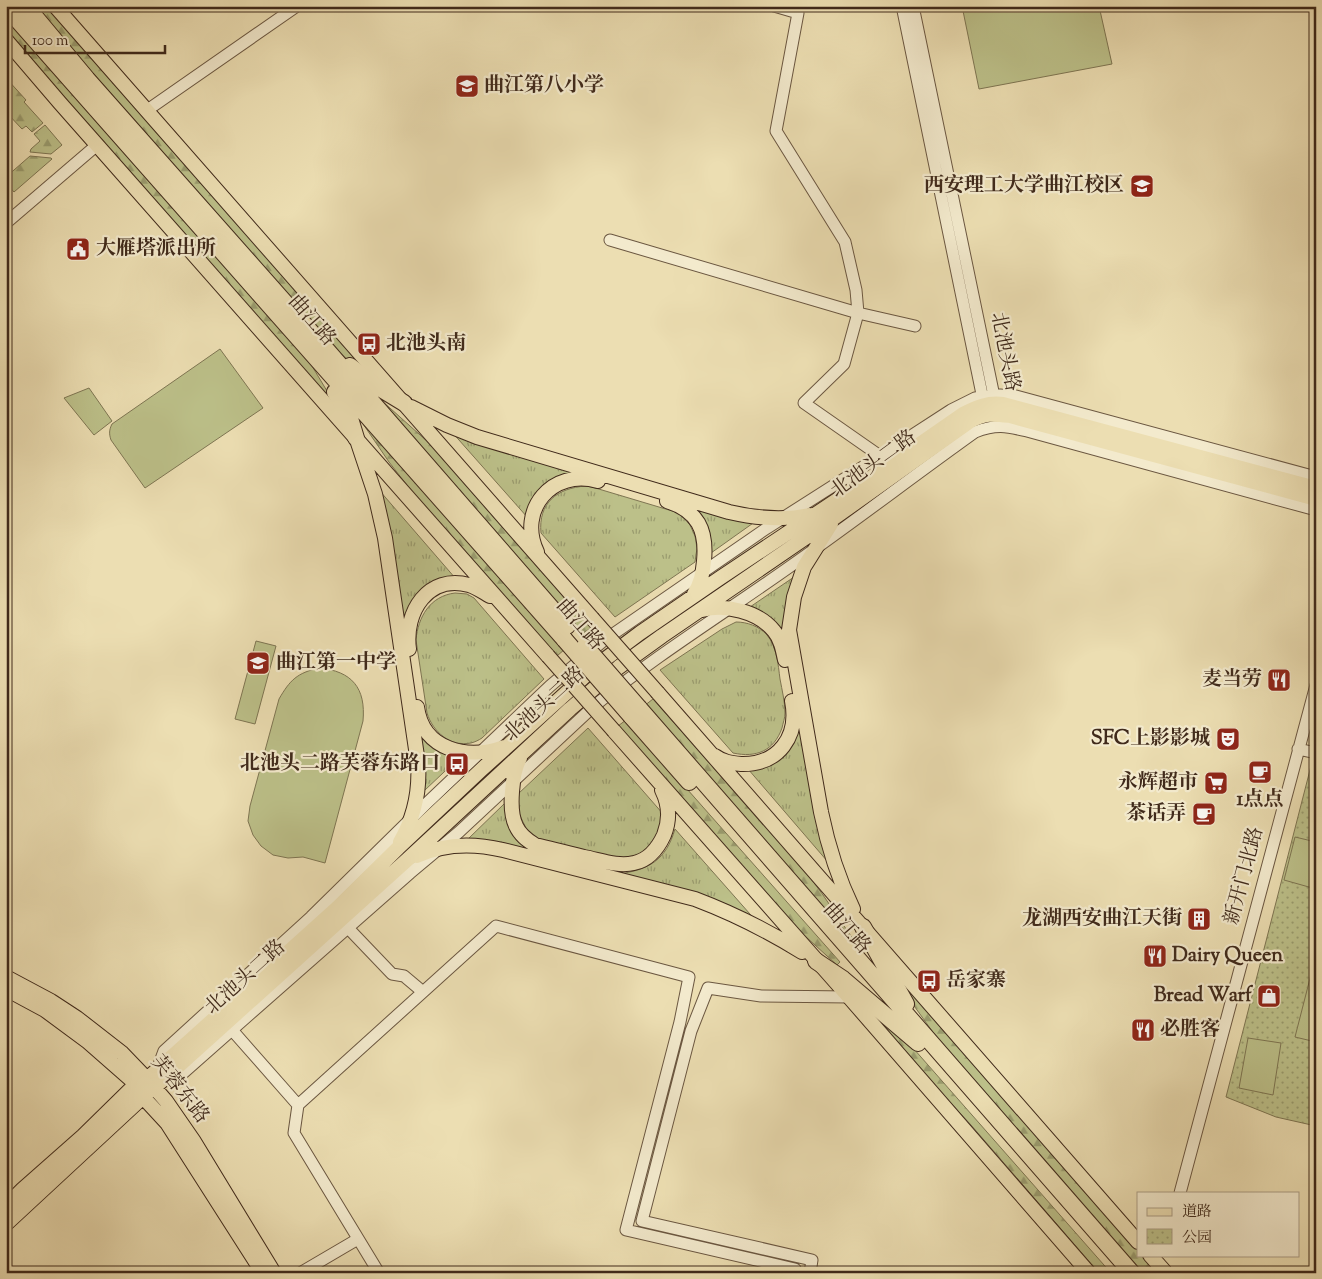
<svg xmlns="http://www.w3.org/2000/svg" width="1322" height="1279" font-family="'Sorts Mill Goudy','Noto Serif SC',serif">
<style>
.grass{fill:url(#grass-tufts);stroke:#7e7552}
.forest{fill:url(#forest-firs);stroke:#7e7552}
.park{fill:url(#park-dots);stroke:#7e7552}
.garden{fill:#bcc089;stroke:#7e7552}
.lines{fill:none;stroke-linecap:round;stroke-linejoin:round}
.minor-casing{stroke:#6b5741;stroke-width:13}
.major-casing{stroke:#402a1b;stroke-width:16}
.highway-casing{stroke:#402a1b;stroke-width:18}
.minor{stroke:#f3eacd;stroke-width:11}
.major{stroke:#ecdeb2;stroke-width:14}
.highway{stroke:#ecdeb2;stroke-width:16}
.major-bridge-casing{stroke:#402a1b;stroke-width:16;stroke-linecap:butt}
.highway-bridge-casing{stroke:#402a1b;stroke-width:18;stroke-linecap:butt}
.major-bridge{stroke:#ecdeb2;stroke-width:14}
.highway-bridge{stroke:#ecdeb2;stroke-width:16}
.labels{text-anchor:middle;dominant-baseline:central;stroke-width:4.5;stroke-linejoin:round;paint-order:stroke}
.poi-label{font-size:20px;font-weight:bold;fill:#402a1b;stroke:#f3eacd;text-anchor:end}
.street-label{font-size:20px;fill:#402a1b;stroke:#f3eacd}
</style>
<defs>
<pattern id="grass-tufts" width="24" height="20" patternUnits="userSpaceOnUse" patternTransform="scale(1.25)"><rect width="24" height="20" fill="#bcc089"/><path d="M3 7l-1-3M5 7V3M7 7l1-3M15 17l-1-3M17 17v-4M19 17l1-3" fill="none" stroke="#9a9c6f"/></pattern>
<pattern id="forest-firs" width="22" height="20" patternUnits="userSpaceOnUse" patternTransform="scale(1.25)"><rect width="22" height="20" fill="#bcc089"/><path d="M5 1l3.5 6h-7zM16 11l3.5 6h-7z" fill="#9a9c6f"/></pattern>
<pattern id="park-dots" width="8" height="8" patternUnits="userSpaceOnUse" patternTransform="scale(1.25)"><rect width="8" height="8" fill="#bcc089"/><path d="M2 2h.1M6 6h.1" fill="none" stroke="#9a9c6f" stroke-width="1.8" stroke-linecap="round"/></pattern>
</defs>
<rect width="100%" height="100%" fill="#ecdeb2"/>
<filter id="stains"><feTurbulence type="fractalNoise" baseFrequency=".004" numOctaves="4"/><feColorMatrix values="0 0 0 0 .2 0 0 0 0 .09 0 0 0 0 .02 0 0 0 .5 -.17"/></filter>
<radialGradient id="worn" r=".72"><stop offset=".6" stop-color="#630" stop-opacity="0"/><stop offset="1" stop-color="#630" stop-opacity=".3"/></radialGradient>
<path class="grass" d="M451 431 579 471 571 474 528 518Z
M586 486 592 487 679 513 690 525 695 536 697 548 695 562 615 617 541 533C538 503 557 488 586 486Z
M379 490 456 579 442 582 403 631Z
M683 501 756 521 711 553Z
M794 577 786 640 750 607Z
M455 593 467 594 474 598 544 679 482 738C479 740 475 742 471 743 450 747 433 732 427 713L416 640C418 617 430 596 455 593Z
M736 622C747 622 759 626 767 635 777 647 778 664 780 679 782 690 785 702 785 713 785 718 783 723 782 728 774 751 756 758 733 753L660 670 722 629Z
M417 723 461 756 425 790 422 791Z
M798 725H800L828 862 748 769H753Z
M588 728 664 815 653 848 624 860 549 846 529 834 522 820 518 810V794Z
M504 804 506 805 536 854 468 839Z
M675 829 757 922 618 874C649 870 666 860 675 829Z"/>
<path class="forest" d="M34 6H46L359 362 355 366 335 349Z
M6 15 306 356 327 391V394L325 395 14 43 6 33Z
M6 78 26 100 24 102 43 123 32 132 26 126 22 129 6 112Z
M45 125 62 145 51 154 30 152 31 149 40 141 34 134Z
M30 156 51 158 52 159 14 192 6 183V177Z
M381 400 429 443 591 628 582 634 379 402Z
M359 418 565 649 557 656 410 489 389 462Z
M653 699 809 876 823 895 857 945 855 946 644 706Z
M626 720 840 962 837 965 794 926 618 726Z
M896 974 1138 1250V1255H1143L1158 1273H1142L940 1042 912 1003Z
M857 1001 906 1040 1111 1273H1099L971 1125Z"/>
<path class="park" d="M1311 766 1316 768V1126L1276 1117 1226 1097Z"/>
<path class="garden" d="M962 6H1099L1112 64 979 89Z
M220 349 263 408 145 488 111 440C109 434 109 430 112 424Z
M89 388 112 421 94 435 64 398Z
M256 641 276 646 255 724 235 719Z
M319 668C352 671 366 688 363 721L325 863 303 857 288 858 273 855 261 846 253 835 248 821 250 806 279 699C290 680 297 673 319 668Z
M1295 837 1316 842V889L1284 880Z
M1316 955V1042L1295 1037Z
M1248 1038 1281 1043 1273 1095 1239 1088Z"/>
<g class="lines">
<g class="minor-casing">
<path id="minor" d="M774 6 798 13 776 131 845 242 856 290 858 313 844 364 804 403 880 456
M902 6 984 404
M913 6 995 401
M146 111 297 6
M6 223 97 145
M610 240 858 313 915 326
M1298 749 1316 753
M348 928 392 974 404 976 423 992
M232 1030 298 1105
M157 1070 164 1051 311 917 427 803 550 686 603 641 767 528 891 449 951 410 975 398 989 396 1000 395 1016 396 1316 477
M164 1079 183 1073 410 873 459 832 593 707C655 656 723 614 788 568 851 524 912 477 975 432 996 424 1006 426 1027 431L1316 510
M1180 1193 1316 685
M300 1273 358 1239
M379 1273 294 1133 298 1105 496 926 689 977 680 1022 626 1230 795 1269V1273
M810 1273 812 1260 642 1221 691 1031 708 988 761 996 849 997"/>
</g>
<g class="major-casing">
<path id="major" d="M55 6 592 618
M6 40 60 103 548 656
M411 407 447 425 477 437 729 512C755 518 782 521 809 515
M358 443 375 494 385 538 418 763C420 791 414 818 400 842
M667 501C698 511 707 530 704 561 703 573 701 584 694 594
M831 524 804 567 794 597 789 630 821 812C828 846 838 878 853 909
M537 552C517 510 552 468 598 481
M702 610C725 604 758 611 774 631 781 639 783 650 785 660
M409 649C404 612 428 574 469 585 476 587 483 592 490 596
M658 693 1138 1242
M417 707C423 751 468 760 504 747
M614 731 849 997 1089 1273
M715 756C723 762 731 763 741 764 779 765 799 736 792 701
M520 758C512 773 508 810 516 826 520 835 527 840 535 845 552 849 568 853 584 857 600 860 618 867 634 863 649 860 658 848 664 835 670 820 669 804 662 790
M417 856C445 843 473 843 503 850L695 899C732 913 768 931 802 952
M6 977 51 1001 77 1018 122 1053 147 1079 166 1101 193 1140 274 1273
M6 989 45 1010 87 1041 136 1084 143 1097 167 1123 261 1270
M6 1206 23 1189 83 1136 136 1084 147 1079 337 908 398 848 481 770 596 666 640 633 720 578 888 466 963 414C976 407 988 402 1003 404L1316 488
M6 1224 143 1097 163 1080 407 860 570 709 619 667 662 636 827 523 969 422C985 413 992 414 1010 416L1316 499
M1150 1255 1166 1273"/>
</g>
<g class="highway-casing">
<path id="highway" d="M26 6 87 79 319 341 567 626
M6 7 565 640
M350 366 376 386 404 403
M335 392 349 415 356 438
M639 708 1132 1273
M631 716 689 782
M863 927 906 1004
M816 961 843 979 918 1043"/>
</g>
<use href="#minor" class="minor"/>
<use href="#major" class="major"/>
<use href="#highway" class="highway"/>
<g class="major-bridge-casing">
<path id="major-bridge" d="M592 618 658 693
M548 656 614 731"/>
</g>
<g class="highway-bridge-casing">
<path id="highway-bridge" d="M565 640 631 716
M585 646 639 708"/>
</g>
<use href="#major-bridge" class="major-bridge"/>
<use href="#highway-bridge" class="highway-bridge"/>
</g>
<defs>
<g id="school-square" transform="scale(1.25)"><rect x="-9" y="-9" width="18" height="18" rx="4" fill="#8f2418" stroke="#f3eacd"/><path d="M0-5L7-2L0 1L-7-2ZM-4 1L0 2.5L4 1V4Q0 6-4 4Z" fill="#fff"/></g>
<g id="university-square" transform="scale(1.25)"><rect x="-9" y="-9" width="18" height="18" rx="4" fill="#8f2418" stroke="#f3eacd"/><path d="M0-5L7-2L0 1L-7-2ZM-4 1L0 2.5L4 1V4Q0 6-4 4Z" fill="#fff"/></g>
<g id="civic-square" transform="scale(1.25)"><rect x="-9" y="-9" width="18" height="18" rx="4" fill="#8f2418" stroke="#f3eacd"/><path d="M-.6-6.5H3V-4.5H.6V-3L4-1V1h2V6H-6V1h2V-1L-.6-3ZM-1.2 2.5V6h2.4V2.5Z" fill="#fff"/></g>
<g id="bus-square" transform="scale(1.25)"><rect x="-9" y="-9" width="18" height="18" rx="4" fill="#8f2418" stroke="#f3eacd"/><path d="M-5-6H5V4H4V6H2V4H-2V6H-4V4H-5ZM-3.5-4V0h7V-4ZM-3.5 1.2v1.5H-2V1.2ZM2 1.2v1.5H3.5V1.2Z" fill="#fff"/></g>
<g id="restaurant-square" transform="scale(1.25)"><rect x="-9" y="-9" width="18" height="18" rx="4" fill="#8f2418" stroke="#f3eacd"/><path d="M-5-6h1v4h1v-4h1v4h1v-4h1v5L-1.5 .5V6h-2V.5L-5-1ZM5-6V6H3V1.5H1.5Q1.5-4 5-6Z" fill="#fff"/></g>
<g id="theatre-square" transform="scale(1.25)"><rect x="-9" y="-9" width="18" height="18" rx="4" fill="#8f2418" stroke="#f3eacd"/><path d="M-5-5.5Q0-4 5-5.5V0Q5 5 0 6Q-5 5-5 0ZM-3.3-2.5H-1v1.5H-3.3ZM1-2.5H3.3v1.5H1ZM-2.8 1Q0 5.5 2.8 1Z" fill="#fff"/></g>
<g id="cafe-square" transform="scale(1.25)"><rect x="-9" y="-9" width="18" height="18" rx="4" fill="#8f2418" stroke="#f3eacd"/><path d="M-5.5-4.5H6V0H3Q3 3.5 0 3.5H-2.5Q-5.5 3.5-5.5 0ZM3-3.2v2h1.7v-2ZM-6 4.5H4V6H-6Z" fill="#fff"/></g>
<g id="supermarket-square" transform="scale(1.25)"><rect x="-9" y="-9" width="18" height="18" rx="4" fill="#8f2418" stroke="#f3eacd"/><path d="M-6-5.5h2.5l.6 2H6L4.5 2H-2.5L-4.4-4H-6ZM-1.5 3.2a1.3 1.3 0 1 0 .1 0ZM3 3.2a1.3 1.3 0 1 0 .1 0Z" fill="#fff"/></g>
<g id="building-square" transform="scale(1.25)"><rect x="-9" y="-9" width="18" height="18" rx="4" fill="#8f2418" stroke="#f3eacd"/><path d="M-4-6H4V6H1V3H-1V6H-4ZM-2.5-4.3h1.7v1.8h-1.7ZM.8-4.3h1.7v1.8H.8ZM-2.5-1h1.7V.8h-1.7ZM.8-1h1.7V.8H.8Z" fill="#fff"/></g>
<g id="shop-square" transform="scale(1.25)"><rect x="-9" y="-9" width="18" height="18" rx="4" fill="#8f2418" stroke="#f3eacd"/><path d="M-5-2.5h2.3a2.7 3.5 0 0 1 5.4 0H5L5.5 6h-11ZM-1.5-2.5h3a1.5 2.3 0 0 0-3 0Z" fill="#fff"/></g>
</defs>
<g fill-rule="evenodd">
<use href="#school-square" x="467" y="86"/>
<use href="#university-square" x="1142" y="186"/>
<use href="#civic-square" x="78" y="249"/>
<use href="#bus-square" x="369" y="344"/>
<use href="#school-square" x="258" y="663"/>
<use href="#restaurant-square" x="1279" y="680"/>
<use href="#theatre-square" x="1228" y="739"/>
<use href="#bus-square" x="457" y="764"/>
<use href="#cafe-square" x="1260" y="772"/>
<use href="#supermarket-square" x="1216" y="783"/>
<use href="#cafe-square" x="1204" y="814"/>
<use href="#building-square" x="1199" y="919"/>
<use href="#restaurant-square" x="1155" y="956"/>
<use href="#bus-square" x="929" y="981"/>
<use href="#shop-square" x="1269" y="996"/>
<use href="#restaurant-square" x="1143" y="1030"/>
</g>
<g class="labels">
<g class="poi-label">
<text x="484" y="86" text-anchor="start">曲江第八小学</text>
<text x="1124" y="186">西安理工大学曲江校区</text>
<text x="96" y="249" text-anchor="start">大雁塔派出所</text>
<text x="386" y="344" text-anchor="start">北池头南</text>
<text x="276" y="663" text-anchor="start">曲江第一中学</text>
<text x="1262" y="680">麦当劳</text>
<text x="1210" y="739">SFC上影影城</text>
<text x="440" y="764">北池头二路芙蓉东路口</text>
<text x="1198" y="783">永辉超市</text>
<text x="1260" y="800" text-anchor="middle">1点点</text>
<text x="1186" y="814">茶话弄</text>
<text x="1182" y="919">龙湖西安曲江天街</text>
<text x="1172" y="956" text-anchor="start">Dairy Queen</text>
<text x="946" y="981" text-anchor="start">岳家寨</text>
<text x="1252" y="996">Bread Warf</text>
<text x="1160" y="1030" text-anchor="start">必胜客</text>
</g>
<g class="street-label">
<text transform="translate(311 321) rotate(49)">曲江路</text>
<text transform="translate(1004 352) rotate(79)">北池头路</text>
<text transform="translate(874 465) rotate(-36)">北池头二路</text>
<text transform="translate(579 625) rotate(49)">曲江路</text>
<text transform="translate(545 705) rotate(-42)">北池头二路</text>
<text transform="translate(1245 876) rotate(-75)">新开门北路</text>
<text transform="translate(846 929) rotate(49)">曲江路</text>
<text transform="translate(246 978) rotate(-42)">北池头二路</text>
<text transform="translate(179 1090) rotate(52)">芙蓉东路</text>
</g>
</g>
<rect width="1322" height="1279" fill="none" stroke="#ecdeb2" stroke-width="25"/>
<rect x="8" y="8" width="1307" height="1264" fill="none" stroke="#402a1b" stroke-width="2.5"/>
<rect x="12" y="12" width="1297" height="1254" fill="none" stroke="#402a1b"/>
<rect x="1137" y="1192" width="162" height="65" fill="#f3eacd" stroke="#ab9d86"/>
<rect x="1147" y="1208" width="25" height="8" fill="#ecdeb2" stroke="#ab9d86"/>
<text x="1182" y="1216" font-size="15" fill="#402a1b">道路</text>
<rect x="1147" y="1229" width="25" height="15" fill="url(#park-dots)" stroke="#ab9d86"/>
<text x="1182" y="1242" font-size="15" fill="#402a1b">公园</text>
<path d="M25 45v8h140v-8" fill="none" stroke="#402a1b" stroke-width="2.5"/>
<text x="32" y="45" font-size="15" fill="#402a1b" stroke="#f3eacd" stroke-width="4" paint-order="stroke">100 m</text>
<rect width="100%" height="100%" filter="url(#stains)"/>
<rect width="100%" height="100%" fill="url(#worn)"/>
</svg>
